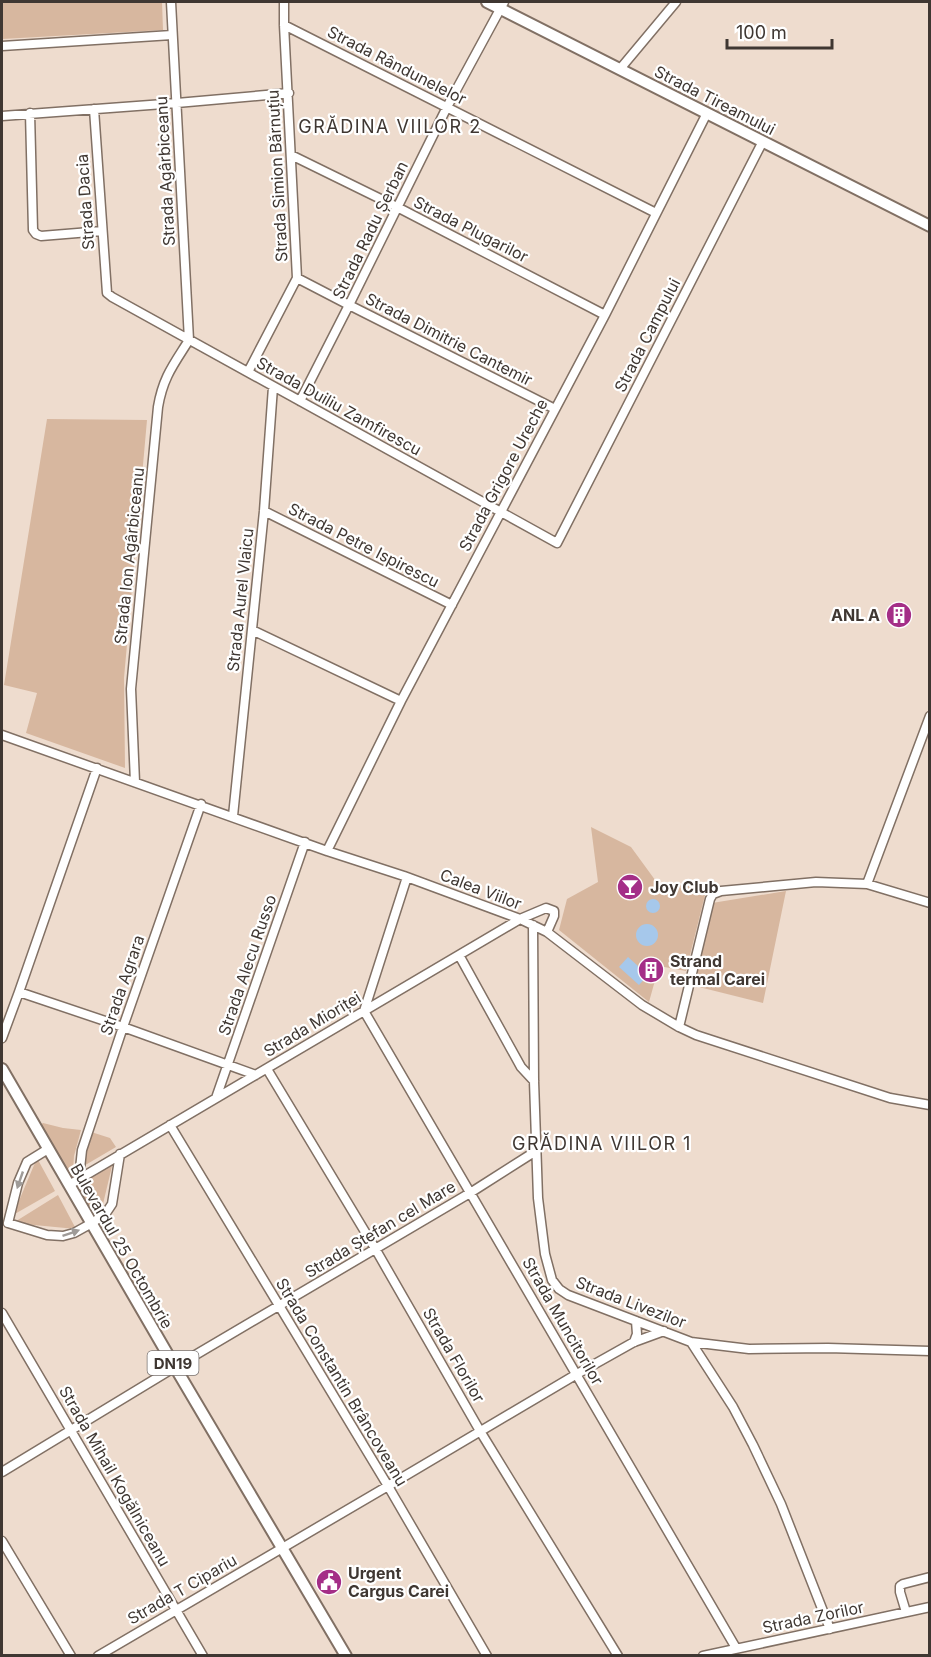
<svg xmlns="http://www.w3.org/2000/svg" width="931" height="1657" font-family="Inter,sans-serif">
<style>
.green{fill:#d7b79f}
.water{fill:#a6c8eb}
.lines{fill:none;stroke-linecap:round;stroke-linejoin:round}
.minor-casing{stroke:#817064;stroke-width:11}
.major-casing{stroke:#817064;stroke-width:14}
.minor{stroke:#fff;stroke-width:8}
.major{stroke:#fff;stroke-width:10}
.oneway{fill:#9f9b98}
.labels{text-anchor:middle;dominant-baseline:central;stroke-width:4.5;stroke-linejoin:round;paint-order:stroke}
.shield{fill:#fff;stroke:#797370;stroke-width:1.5}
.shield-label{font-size:15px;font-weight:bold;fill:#3f3732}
.street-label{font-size:16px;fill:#3f3732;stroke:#fff}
.poi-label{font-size:16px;font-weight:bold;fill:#3f3732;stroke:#fff;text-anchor:start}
.neighbourhood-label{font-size:18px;letter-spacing:1.5px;fill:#3f3732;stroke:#fff}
</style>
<rect width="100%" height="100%" fill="#eedcce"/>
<path class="green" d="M2 2H162L163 30 2 39Z
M47 419 147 420 124 678 125 768 26 733 37 693 4 685Z
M591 827 631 847 658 884 707 887 686 971 659 966 649 1002 559 930 567 899 598 882Z
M786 891 763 1003 691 985 712 903Z
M43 1123 63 1128 81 1130 74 1156 73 1171 68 1173 40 1125Z
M88 1131 110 1138 116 1147 82 1167Z
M37 1158 55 1191 13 1215Z
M113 1162 103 1204 92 1212 74 1183Z
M58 1195 76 1229 13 1223Z"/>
<path class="water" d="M646 906a7 7 0 1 1 14 0a7 7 0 1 1-14 0Z
M636 935a11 11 0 1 1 22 0a11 11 0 1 1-22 0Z
M628 957 648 975 639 985 619 967Z"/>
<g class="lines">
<g class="minor-casing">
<path id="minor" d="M171 2 189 340
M284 25 656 213
M2 46 172 35
M620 69 676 2
M94 109 107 293 112 297 557 543 763 141
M30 113 33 230 36 234 41 236 102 231
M2 116 177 103 289 93
M291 155 397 207 605 315
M297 278 349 305 555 409
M248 372 297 278 284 25V2
M300 401 349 305 447 107 504 2
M264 511 452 605
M252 630 401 701
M2 735 327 851 404 876 520 919 547 932 642 1005 679 1027 696 1035 890 1098 930 1105
M135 782 131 689 158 407C163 377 174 364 189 340
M233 816 264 511 273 387
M327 851 401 701 605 315 707 113
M407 877 364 1011 736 1648
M867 884 930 716
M533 925 534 1081 538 1198 545 1254 552 1280 559 1289 568 1295 691 1342 733 1407 753 1445 781 1504 830 1629
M459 955 521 1067 534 1081
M19 992 123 1027 256 1075
M679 1027 710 899 713 894 721 891 816 882 867 884 930 903
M2 1038 19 992 97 768
M267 1069 376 1250 480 1431 618 1656
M216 1098 305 842
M170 1125 388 1486 487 1656
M79 1178 82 1150 123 1027 201 804
M69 1185 520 919 546 908 554 911V916L547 932
M8 1223 47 1235 63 1236 74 1233 92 1223 106 1213 112 1204 120 1154
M8 1223 18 1183 27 1162 48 1149
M2 1313 203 1656
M634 1342 637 1334 636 1321
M691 1342 749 1349 828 1348 930 1351
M2 1472 175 1367 470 1193 536 1151
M2 1541 71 1656
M906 1612 900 1592V1586L903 1584 930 1577
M98 1656 388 1486 577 1374 634 1342 664 1331
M703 1656 930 1607"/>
</g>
<g class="major-casing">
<path id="major" d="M487 2 930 226
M2 1069 175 1367 346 1656"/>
</g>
<use href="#minor" class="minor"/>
<use href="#major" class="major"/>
</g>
<defs><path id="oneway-solid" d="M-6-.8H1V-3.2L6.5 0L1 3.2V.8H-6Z" transform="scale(1.5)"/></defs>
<g class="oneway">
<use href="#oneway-solid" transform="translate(20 1180) rotate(109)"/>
<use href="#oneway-solid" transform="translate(71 1233) rotate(-19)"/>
</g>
<defs>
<g id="building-disc" transform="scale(1.35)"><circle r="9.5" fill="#a42e87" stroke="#fff"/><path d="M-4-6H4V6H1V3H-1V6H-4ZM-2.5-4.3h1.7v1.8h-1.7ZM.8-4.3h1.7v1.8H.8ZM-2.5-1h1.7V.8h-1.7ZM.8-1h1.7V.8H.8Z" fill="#fff"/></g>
<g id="bar-disc" transform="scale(1.35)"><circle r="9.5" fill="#a42e87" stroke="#fff"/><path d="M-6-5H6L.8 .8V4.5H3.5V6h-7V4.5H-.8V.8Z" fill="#fff"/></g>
<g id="civic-disc" transform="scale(1.35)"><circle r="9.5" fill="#a42e87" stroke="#fff"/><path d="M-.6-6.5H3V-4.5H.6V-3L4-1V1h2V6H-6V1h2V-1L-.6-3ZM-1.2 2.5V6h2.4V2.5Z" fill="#fff"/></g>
</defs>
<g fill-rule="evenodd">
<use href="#building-disc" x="899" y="615"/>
<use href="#bar-disc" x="630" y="887"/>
<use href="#building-disc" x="651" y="970"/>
<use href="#civic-disc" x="329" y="1582"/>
</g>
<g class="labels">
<rect class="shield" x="147.5" y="1351" width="51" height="24" rx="4.5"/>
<g class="shield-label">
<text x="173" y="1363">DN19</text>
</g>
<g class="street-label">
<text transform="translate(397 65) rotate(27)">Strada Rândunelelor</text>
<text transform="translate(715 100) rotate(27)">Strada Tireamului</text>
<text transform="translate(165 171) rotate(-93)">Strada Agârbiceanu</text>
<text transform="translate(277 176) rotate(-93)">Strada Simion Bărnuțiu</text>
<text transform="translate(85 202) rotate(-94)">Strada Dacia</text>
<text transform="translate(471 229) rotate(27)">Strada Plugarilor</text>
<text transform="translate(370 230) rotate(-64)">Strada Radu Șerban</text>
<text transform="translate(647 335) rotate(-63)">Strada Campului</text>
<text transform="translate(449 339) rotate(27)">Strada Dimitrie Cantemir</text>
<text transform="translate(339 406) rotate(29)">Strada Duiliu Zamfirescu</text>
<text transform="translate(503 475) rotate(-62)">Strada Grigore Ureche</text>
<text transform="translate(364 545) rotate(27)">Strada Petre Ispirescu</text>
<text transform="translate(129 556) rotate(-84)">Strada Ion Agârbiceanu</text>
<text transform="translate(240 600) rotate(-84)">Strada Aurel Vlaicu</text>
<text transform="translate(481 889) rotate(21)">Calea Viilor</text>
<text transform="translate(247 965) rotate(-71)">Strada Alecu Russo</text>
<text transform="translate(122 985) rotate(-71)">Strada Agrara</text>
<text transform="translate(312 1024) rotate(-31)">Strada Mioriței</text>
<text transform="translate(380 1229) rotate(-31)">Strada Ștefan cel Mare</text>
<text transform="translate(122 1246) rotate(60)">Bulevardul 25 Octombrie</text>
<text transform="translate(631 1302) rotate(21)">Strada Livezilor</text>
<text transform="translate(563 1321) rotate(60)">Strada Muncitorilor</text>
<text transform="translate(454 1355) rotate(60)">Strada Florilor</text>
<text transform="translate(342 1382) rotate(59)">Strada Constantin Brâncoveanu</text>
<text transform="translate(115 1476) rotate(60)">Strada Mihail Kogălniceanu</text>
<text transform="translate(182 1589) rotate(-30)">Strada T Cipariu</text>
<text transform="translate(813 1617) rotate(-12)">Strada Zorilor</text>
</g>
<g class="poi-label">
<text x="880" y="615" text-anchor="end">ANL A</text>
<text x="650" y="887">Joy Club</text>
<text x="670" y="961">Strand<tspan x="670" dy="18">termal Carei</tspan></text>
<text x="348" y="1573">Urgent<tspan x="348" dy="18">Cargus Carei</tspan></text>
</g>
<g class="neighbourhood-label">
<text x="390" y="126">GRĂDINA VIILOR 2</text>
<text x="602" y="1143">GRĂDINA VIILOR 1</text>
</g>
</g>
<rect width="931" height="1657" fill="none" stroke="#3f3732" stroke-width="6"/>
<path d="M727 39v9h105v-9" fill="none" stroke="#3f3732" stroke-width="3"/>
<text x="736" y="39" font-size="18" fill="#3f3732" stroke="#ffffff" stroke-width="4.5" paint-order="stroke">100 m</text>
</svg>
